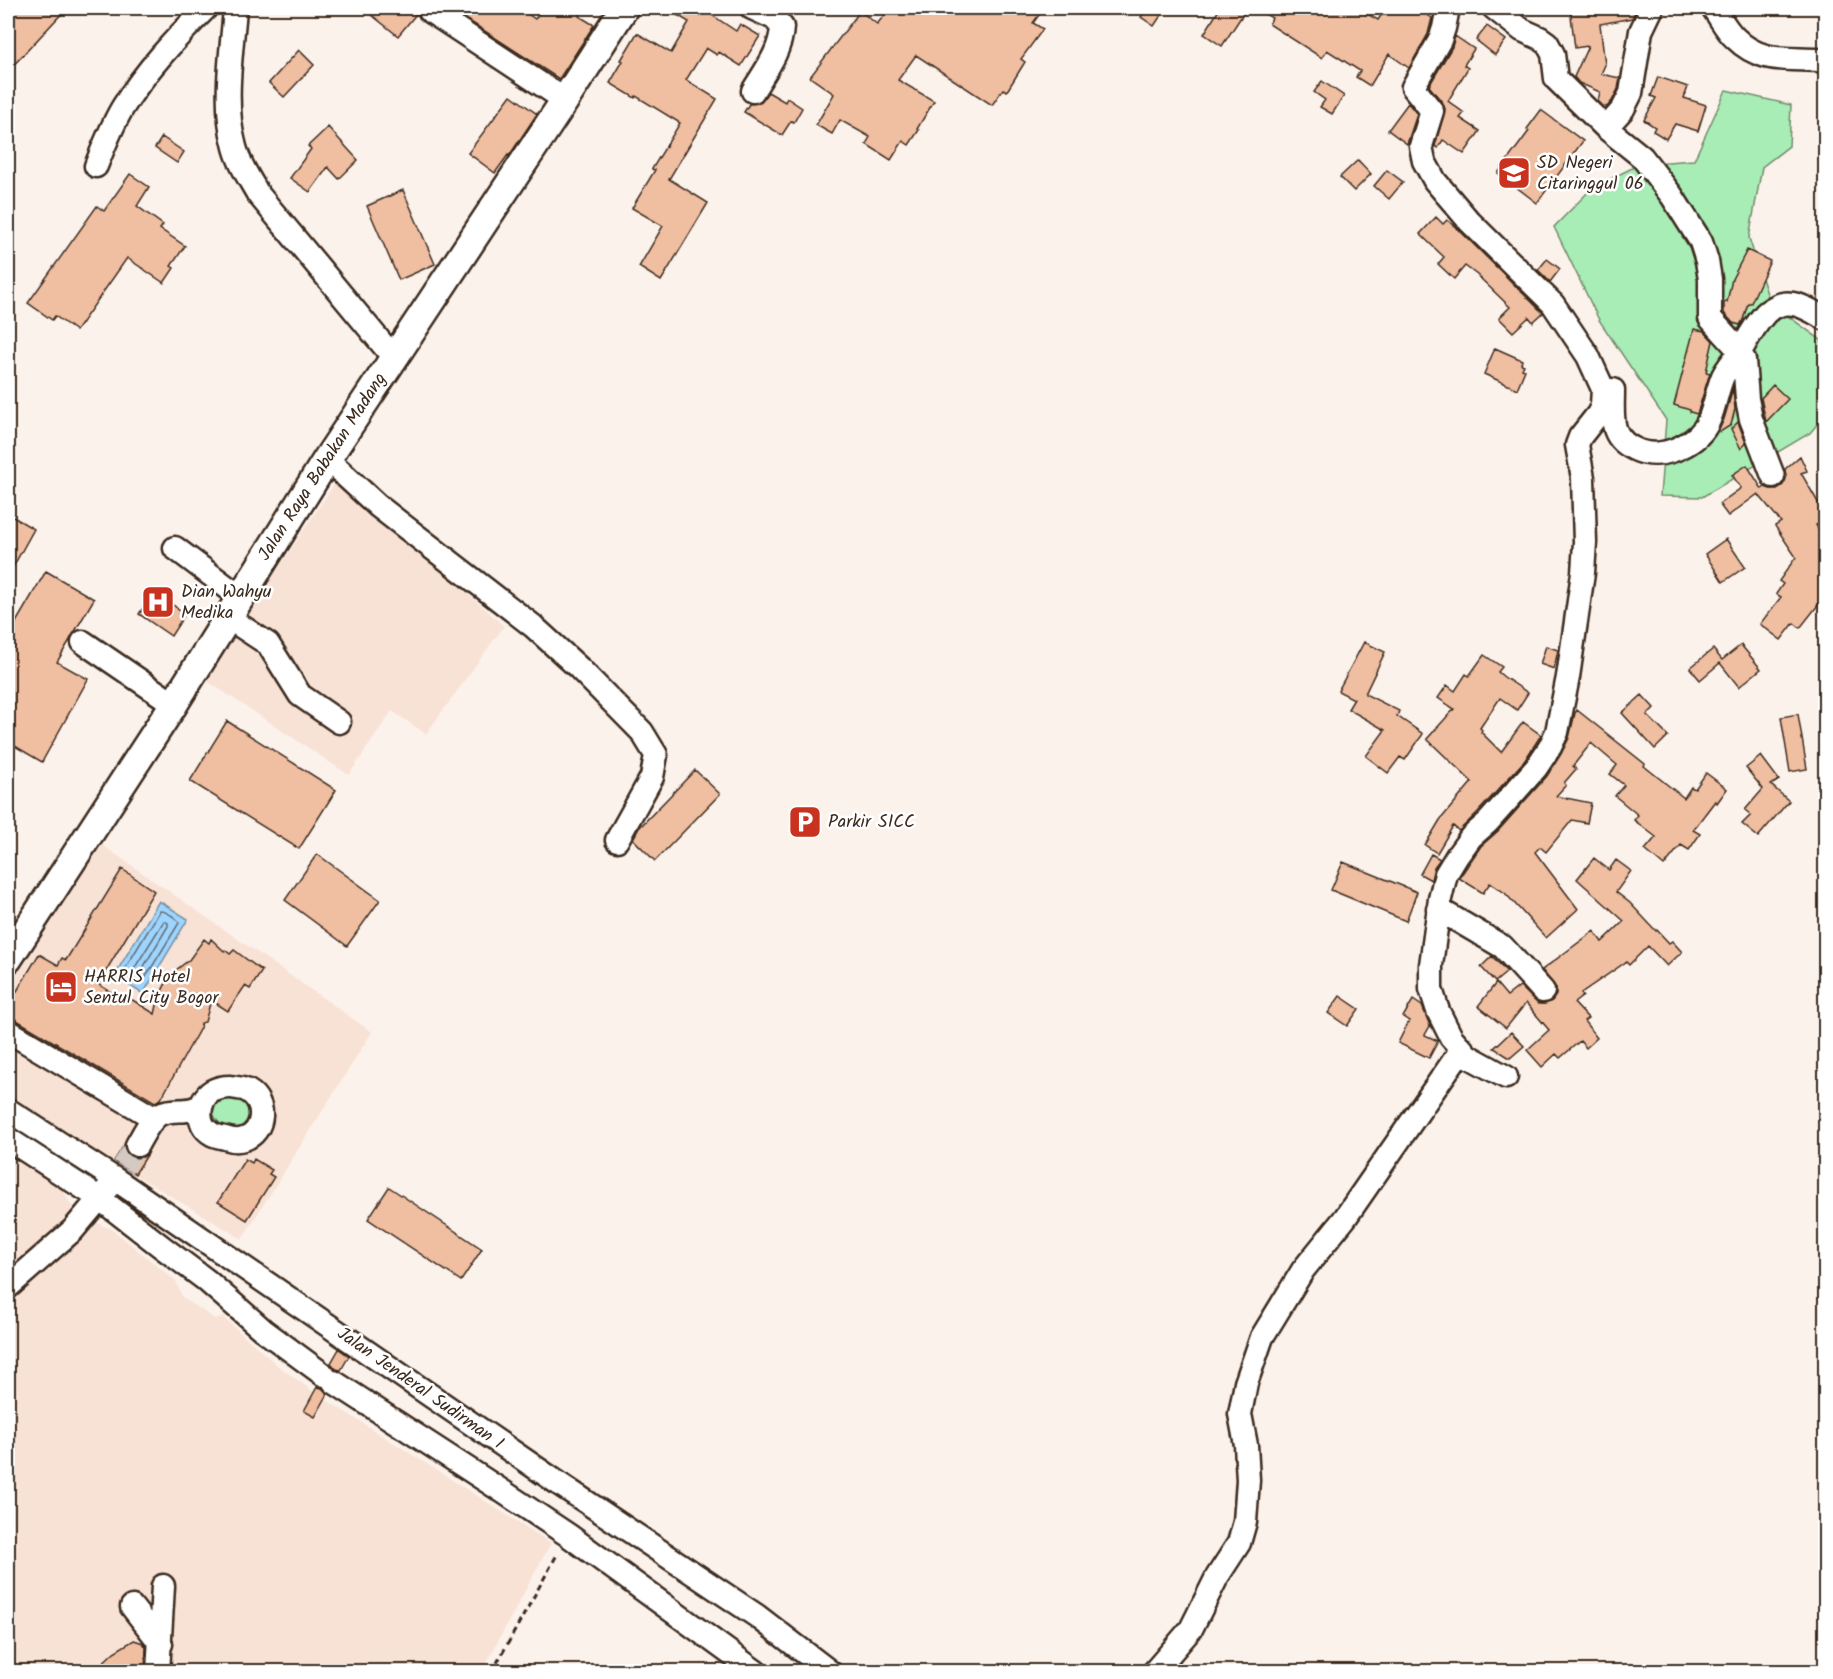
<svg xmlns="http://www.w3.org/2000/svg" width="1833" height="1679" font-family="Kalam,sans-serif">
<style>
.built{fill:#f8e2d6}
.green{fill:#a8ecb6;stroke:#728b6a;stroke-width:1.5}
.water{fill:#9ed5fe;stroke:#7691a4;stroke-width:1.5}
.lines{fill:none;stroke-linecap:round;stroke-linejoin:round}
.shore{stroke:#636e78;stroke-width:1.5}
.building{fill:#f0bea1;stroke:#3b2a1e;stroke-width:1.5}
.minor-tunnel{stroke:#d5cac3;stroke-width:22;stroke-dasharray:22 11;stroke-linecap:butt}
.minor-casing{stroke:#3b2a1e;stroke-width:27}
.major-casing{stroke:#3b2a1e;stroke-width:32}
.path{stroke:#3b2a1e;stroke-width:3;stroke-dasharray:6 4.5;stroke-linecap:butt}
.minor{stroke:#fff;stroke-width:22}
.major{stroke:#fff;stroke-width:27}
.labels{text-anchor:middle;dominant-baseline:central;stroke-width:5;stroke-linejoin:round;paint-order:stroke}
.poi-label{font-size:18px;fill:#3b2a1e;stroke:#fff;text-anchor:start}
.street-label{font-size:18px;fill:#3b2a1e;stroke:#fff}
</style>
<rect width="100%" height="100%" fill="#fcf2ec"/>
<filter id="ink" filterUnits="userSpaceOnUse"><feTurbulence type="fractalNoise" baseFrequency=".0167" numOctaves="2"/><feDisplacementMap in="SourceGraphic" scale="12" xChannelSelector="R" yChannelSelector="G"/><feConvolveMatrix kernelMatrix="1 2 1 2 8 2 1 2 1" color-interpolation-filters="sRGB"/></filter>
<g filter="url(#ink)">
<path class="built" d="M339 477 504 626 426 734 392 711 349 775 204 679Z
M98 842 372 1032 242 1239 8 1098V979Z
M8 1156 63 1189 70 1204 103 1226 112 1229 176 1281 182 1297 215 1319 223 1317 277 1365 314 1392 551 1543 482 1671H8Z"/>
<path class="green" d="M1726 90 1791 105 1789 146 1762 167 1749 238 1770 303 1825 343V415L1810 433 1702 497 1660 496 1666 420 1599 320 1554 227 1592 188 1640 164 1694 160Z
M231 1098 245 1100C260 1130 221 1140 213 1112L217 1103Z"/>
<path class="water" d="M159 901 188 919 143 994 114 976Z"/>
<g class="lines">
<path class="shore" d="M160 911C166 911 177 918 179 923L142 983 139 984 124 975 123 972Z
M164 921 168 923V926L140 973 136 974 134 969Z"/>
</g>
<path class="building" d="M8 8H67L8 71Z
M363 8H417V13L398 36Z
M449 8H519L535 19 543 8H585L579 16 594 25 559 79Z
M665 8H717L712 15 736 31 740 24 760 36 741 66 719 52 717 55 706 48 686 80 717 99 669 179 708 203 661 281 639 267 663 226 632 208 655 170 652 169 680 123 636 96 635 98 610 83 623 61 621 60 637 33 671 53 689 22Z
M891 8H1044L1033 23 1043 29 1021 59 1025 62 1007 91 1003 89 992 105 916 55 898 80 934 101 917 129 919 130 909 145 903 141 891 160 866 144 870 137 840 120 832 134 816 125 834 94 810 77 860 11 877 24Z
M1147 8H1166L1154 26 1141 17Z
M1220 8H1247L1222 46 1204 34Z
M1255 8H1357L1378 20 1386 8H1409L1418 13 1420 10 1432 18 1428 34 1409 68 1389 54 1370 86 1356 77 1360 71 1327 50 1322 58 1269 24 1272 18Z
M1570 8H1637L1632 18 1600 24 1605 65 1601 74 1620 78 1618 89 1612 101 1607 107 1603 106 1598 101 1600 92 1579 83 1574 77 1588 46 1575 48Z
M1487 26 1506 40 1495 55 1476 40Z
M1455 36 1474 49 1464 65 1468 68 1448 101 1464 113 1460 118 1480 131 1464 154 1443 140 1438 148 1435 146 1445 109 1443 103 1429 86 1452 47Z
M299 50 314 65 284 97 269 83Z
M1658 77 1688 87 1684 98 1706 105 1698 131 1675 124 1666 139 1653 131 1655 127 1644 120 1656 98 1651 96Z
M1322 81 1344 96 1332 114 1320 107 1325 100 1314 92Z
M768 92 785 102 787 98 802 108 794 122 791 121 782 135 744 112 749 104 760 103Z
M511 95 537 114 509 156 508 155 495 173 468 153Z
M1408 103 1417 114 1407 144 1388 130Z
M1541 110 1583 141 1537 203 1498 173 1529 131 1527 129Z
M328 127 358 160 339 179 328 167 310 192 290 178 311 149 308 146Z
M162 137 184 152 177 163 155 148Z
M1358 160 1371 174 1354 191 1340 177Z
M1387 170 1403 182 1389 199 1374 186Z
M130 174 149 187 137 206 163 225 160 229 185 246 171 266 174 268 164 283 127 258 76 331 55 316 52 320 28 303 97 206 104 211Z
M403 190 435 264 399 280 367 206Z
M1436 217 1443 224 1447 220 1455 226 1543 313 1533 322 1529 317 1513 332 1499 318 1510 307 1477 275 1465 266 1454 279 1438 264 1444 257 1420 234Z
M1747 250 1770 261 1751 303H1748L1743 320 1740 325 1733 323 1724 313V301L1727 302 1732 279Z
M1547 259 1560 269 1550 282 1538 270Z
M1694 329 1704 331 1713 341 1706 372 1710 373 1697 414 1690 412V410L1674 405Z
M1495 348 1522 360 1521 364 1524 365 1522 369 1525 370 1517 389 1484 374Z
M1773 385 1788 399 1766 422 1761 398Z
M1733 389 1735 409 1731 425 1720 432 1719 430 1724 419Z
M1738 422 1746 443 1741 449 1731 429Z
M1800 456 1807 471 1801 473 1826 516V520L1816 525 1826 542V595L1800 628 1794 623 1781 640 1760 624 1781 597 1776 594 1783 584 1779 581 1796 557 1775 526 1781 522 1758 494 1728 516 1719 504 1741 488 1732 475 1747 465 1762 489 1765 487 1770 489H1777L1783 485 1786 479 1785 469Z
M8 514 34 529 8 576Z
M1726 539 1745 567 1723 582 1705 554Z
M46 571 94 599 57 662 88 679 42 762 8 742V636Z
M154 591 185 614 171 636 139 614Z
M1364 642 1385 652 1365 694 1399 711 1397 716 1423 734 1405 760 1400 757 1388 773 1366 756 1385 730 1348 709 1354 699 1338 691Z
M1741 645 1761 669 1739 687 1720 663 1700 680 1690 668 1713 649 1722 660Z
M1546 646 1558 650 1554 669 1540 664Z
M1484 655 1502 667 1498 672 1504 677 1528 693 1517 710 1500 698 1480 728 1482 730 1481 732 1501 752 1523 722 1541 735 1525 760 1478 812 1459 831 1453 826 1437 853 1425 845 1440 820 1472 782 1427 739 1454 709 1438 698 1447 685 1455 691 1466 674 1469 676Z
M1642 695 1654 708 1647 715 1668 736 1655 749 1622 713Z
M1577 710 1645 764 1644 766 1684 798 1691 787 1695 789 1706 773 1727 789 1717 803 1715 801 1693 830 1700 834 1689 850 1681 845 1664 866 1645 850 1656 837 1634 820 1638 815 1615 796 1624 785 1610 774 1617 765 1591 743 1573 766 1576 769 1564 783 1566 785 1556 796 1591 803 1587 823 1572 820 1546 852 1540 847 1535 852 1578 909 1546 938 1505 893 1490 883 1483 893 1459 878 1481 846 1498 831 1547 776 1561 754 1569 738 1575 713Z
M1798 714 1807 769 1790 772 1781 717Z
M227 721 336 790 299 849 190 781Z
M1761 756 1779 780 1771 785 1789 801 1758 837 1742 824 1751 815 1745 810 1763 789 1746 768Z
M695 770 720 794 655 861 633 839 639 828Z
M317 854 380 900 347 946 285 900Z
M1431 854 1440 859 1434 867 1431 880 1420 874Z
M1594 858 1609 870 1616 860 1631 871 1616 892 1630 903 1656 931 1657 930 1669 943 1672 941 1682 952 1667 966 1648 946 1629 965 1626 962 1581 993 1583 996 1574 1003 1588 1018 1584 1021 1597 1038 1586 1048 1580 1041 1560 1058 1556 1054 1542 1067 1527 1050 1549 1030 1526 1003 1506 1028 1478 1006 1496 983 1507 996 1520 986 1538 1004H1545L1552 1001 1556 995V988L1542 970 1594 931 1602 942 1624 921 1577 879Z
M1343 862 1417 892 1406 921 1331 890Z
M122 869 154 891 98 984 128 1003 131 999 155 1014 159 997 165 985 176 970 189 960 204 939 209 943 211 939 224 951 225 950 230 954 234 950 262 971 250 989 245 986 228 1011 211 1000 205 1022 201 1023 200 1028 161 1099 155 1102 15 1019 8 1017V1006L39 954 58 965 62 958 66 960Z
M1492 956 1507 972 1495 982 1481 967Z
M1340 996 1359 1009 1347 1026 1328 1013Z
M1413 1000 1422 1006 1430 1026 1425 1035 1438 1041 1429 1058 1398 1043 1409 1021 1403 1017Z
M1511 1032 1524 1046 1510 1058 1494 1048Z
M124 1145 126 1152 131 1157 138 1158 143 1157 149 1152 135 1174 114 1161Z
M245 1159 252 1163 254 1159 272 1170 269 1174 274 1177 247 1220 218 1202Z
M389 1187 482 1249 461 1281 368 1219Z
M339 1349 349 1356 341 1370 336 1369 331 1363Z
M317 1387 322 1388 328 1394 315 1417 304 1411Z
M134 1640 143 1643 146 1647 145 1671H94L114 1652Z"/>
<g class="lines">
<path class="minor-tunnel" d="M123 1167 137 1145"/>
<g class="minor-casing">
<path id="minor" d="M235 8C232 49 223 103 234 143 238 162 249 178 258 194L394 358
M752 8 774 18 782 27C781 51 765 71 753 91
M1448 8 1444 28 1440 40 1413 87 1432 111 1421 146 1424 161 1435 181 1469 221 1553 304 1588 356 1603 389 1602 405 1599 413 1580 437 1577 445 1583 478 1585 542 1583 573 1568 677 1557 732 1550 747 1536 768 1488 822 1471 837 1457 856 1446 874 1440 899 1431 965V989L1438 1011 1451 1037 1468 1056 1506 1077
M1494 8 1522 30 1540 38 1547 43 1553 54 1556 79 1606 128 1642 157 1672 196 1701 242 1707 261 1710 279V318L1740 351 1744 360 1747 399 1751 419 1773 476
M1713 8C1720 17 1726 30 1735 38 1760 63 1785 58 1818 60L1826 62
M430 11 565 100
M1606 128 1623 109 1631 93 1641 31 1652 8
M96 166C104 146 112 125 123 107 146 70 176 38 206 8
M1613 390C1613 418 1608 439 1639 451 1663 460 1699 444 1709 420 1715 406 1717 390 1723 376 1728 367 1735 359 1741 350 1748 338 1755 325 1764 315 1766 312 1771 309 1775 307 1792 297 1811 311 1826 319
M327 459 378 506 533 626 579 668 642 732 656 755 652 777 617 840
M175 548 240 597
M227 617 268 644 300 695 339 722
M83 642 174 704
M1438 909 1503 947 1543 991
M8 1031 154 1118
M230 1087C236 1088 243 1088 248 1091 267 1102 265 1132 244 1139 238 1141 231 1140 225 1138 221 1137 215 1136 212 1134 195 1125 198 1100 212 1091 218 1088 224 1087 230 1087Z
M8 1110 115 1179 555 1481 757 1616 830 1672
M8 1139 99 1198 162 1247 206 1280 263 1330 324 1375
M137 1145C143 1135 150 1119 160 1114 174 1107 190 1115 202 1104
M8 1287 73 1230 109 1187
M334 1382 502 1491 568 1535 756 1672
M132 1607 161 1644
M158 1672 163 1586
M1154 1672 1191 1629 1217 1577 1239 1543 1245 1522 1248 1480 1246 1445 1240 1414 1246 1383 1262 1337 1303 1270 1345 1218 1462 1049"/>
</g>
<g class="major-casing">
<path id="major" d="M8 959 174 704 327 459 565 100 624 8"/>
</g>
<path class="path" d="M492 1672 558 1553"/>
<use href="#minor" class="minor"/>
<use href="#major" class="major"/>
</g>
</g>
<defs>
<g id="school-square" transform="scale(1.725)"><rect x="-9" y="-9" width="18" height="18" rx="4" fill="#c8321e" stroke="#fff"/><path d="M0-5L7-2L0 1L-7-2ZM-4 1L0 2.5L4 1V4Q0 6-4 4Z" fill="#fff"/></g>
<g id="hospital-square" transform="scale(1.725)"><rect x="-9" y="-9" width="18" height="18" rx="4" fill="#c8321e" stroke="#fff"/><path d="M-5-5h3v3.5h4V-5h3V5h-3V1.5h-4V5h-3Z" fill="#fff"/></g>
<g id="parking-square" transform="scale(1.725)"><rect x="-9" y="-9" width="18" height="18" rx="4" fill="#c8321e" stroke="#fff"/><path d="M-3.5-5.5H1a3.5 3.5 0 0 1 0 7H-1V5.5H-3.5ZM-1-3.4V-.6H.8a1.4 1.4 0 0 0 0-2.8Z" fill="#fff"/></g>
<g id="hotel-square" transform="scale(1.725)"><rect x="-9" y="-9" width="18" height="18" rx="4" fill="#c8321e" stroke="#fff"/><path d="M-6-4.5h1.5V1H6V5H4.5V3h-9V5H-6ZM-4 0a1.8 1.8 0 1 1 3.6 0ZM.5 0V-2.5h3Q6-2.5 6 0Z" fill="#fff"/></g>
</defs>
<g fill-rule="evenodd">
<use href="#school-square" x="1514" y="173"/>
<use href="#hospital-square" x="158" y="602"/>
<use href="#parking-square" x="805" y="822"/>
<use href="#hotel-square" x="61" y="987"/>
</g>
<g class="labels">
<g class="poi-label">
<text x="1537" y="163">SD Negeri<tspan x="1537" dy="21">Citaringgul 06</tspan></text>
<text x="181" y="592">Dian Wahyu<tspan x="181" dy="21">Medika</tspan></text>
<text x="828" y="822">Parkir SICC</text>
<text x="84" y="977">HARRIS Hotel<tspan x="84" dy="21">Sentul City Bogor</tspan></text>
</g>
<g class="street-label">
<text transform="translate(323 467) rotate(-57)">Jalan Raya Babakan Madang</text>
<text transform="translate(420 1389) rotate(35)">Jalan Jenderal Sudirman I</text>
</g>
</g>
<rect width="1833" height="1679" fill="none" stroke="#fff" stroke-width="30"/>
<rect x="15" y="15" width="1803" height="1649" fill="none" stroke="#3b2a1e" stroke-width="2" filter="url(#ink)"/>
</svg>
